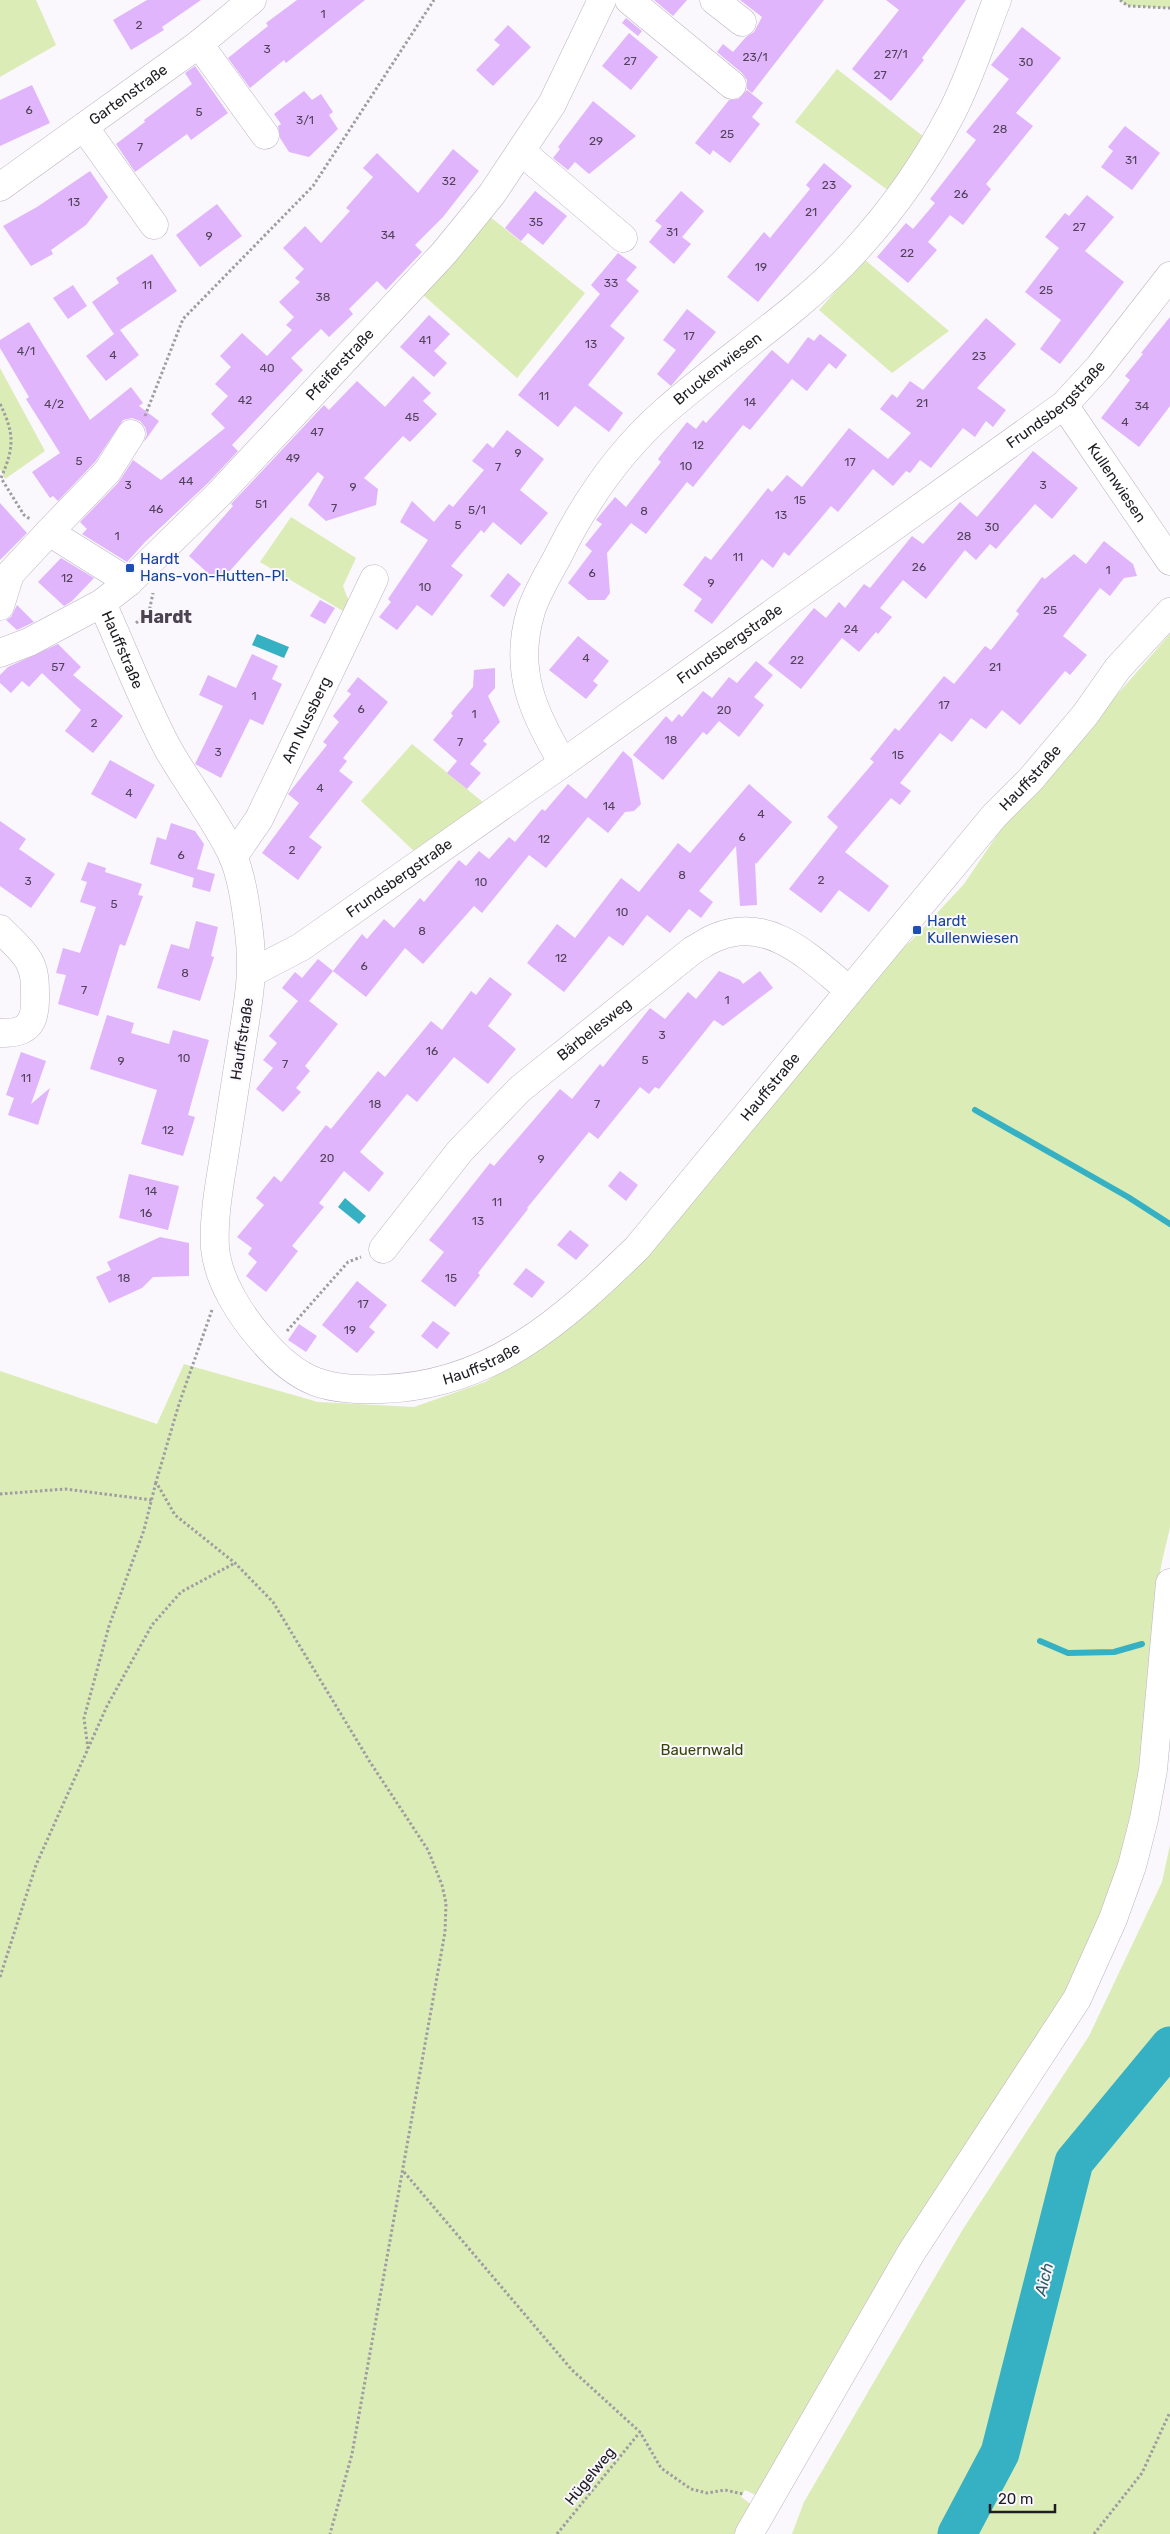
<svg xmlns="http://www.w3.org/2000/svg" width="1170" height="2534" font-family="Rubik,sans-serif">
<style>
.green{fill:#dbecb6}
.water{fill:#36b1c4}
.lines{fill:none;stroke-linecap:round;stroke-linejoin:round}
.stream{stroke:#36b1c4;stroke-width:6}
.river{stroke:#36b1c4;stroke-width:39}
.building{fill:#e1b5fb}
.minor-casing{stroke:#bcb3c2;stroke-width:29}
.major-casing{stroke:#bcb3c2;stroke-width:29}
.path{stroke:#9f9ca2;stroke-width:3;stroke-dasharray:2.5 2.5;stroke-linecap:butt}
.minor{stroke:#fff;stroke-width:28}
.major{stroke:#fff;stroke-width:28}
.transit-dot{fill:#1a4fb4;stroke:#faf7fd;stroke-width:2}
.labels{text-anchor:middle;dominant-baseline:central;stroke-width:4;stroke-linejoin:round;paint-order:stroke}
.number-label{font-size:12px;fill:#504258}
.street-label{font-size:15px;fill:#1f1c22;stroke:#faf7fd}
.transit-label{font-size:15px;fill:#164399;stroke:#faf7fd;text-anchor:start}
.park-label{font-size:15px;fill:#374407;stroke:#faf7fd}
.water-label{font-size:16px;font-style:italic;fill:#2d5e67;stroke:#faf7fd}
.quarter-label{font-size:18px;font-weight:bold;fill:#4c4450;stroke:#faf7fd}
</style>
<rect width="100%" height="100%" fill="#faf7fd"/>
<path class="green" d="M0 0H36L56 45 0 77Z
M1120 0H1170V8L1128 6Z
M837 69 924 137 889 191 795 122Z
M489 216 585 293 517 378 422 294Z
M864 259 949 331 892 373 819 310Z
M0 368 45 451 5 479 0 469Z
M291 517 356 558 343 586 351 607 348 614 260 562Z
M1170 634V1527C1166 1546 1160 1566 1158 1586 1151 1646 1150 1707 1142 1767 1131 1858 1092 1942 1050 2022L758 2496 745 2490 741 2497 752 2505 734 2534H0V1371L157 1424 184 1364 318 1402 414 1407 485 1382 549 1342 881 968 910 942 964 884 1006 822Z
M412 744 484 803 416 853 361 801Z
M1170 1845V2534H792L804 2502 963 2229 1089 2036 1162 1882Z"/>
<path class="water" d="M257 634 289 647 284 658 252 645Z
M345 1198 366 1216 359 1224 338 1207Z"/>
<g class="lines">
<path class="stream" d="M975 1110 1128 1197 1170 1224
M1040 1641 1068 1653 1114 1652 1142 1644"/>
<path class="river" d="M957 2534 1000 2453 1074 2162 1170 2046"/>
</g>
<path class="building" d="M147 0H201L162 27 164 30 131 50 113 20Z
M297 0H365L286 63 284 60 250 88 228 58 268 26 266 23Z
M654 0H687L673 16Z
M740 0H824L752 93 747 89V80L742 73 717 52 723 44 733 52 746 37 754 32 762 17Z
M886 0H966L922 58 924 60 891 101 852 69 899 10Z
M626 18 642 31 638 36 622 23Z
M508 25 531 47 493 86 476 70 500 45 494 40Z
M1022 27 1061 58 1016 113 1033 126 986 184 991 189 963 225 950 215 928 242 937 250 908 283 877 257 906 223 913 229 935 203 930 199 976 140 966 132 1009 79 991 65Z
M629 33 658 57 631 90 602 66Z
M195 66 228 113 191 140 187 134 135 172 116 144 145 122 144 120 192 84 185 73Z
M32 85 50 123 0 146V100Z
M747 90 763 103 752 117 760 124 730 163 713 150 710 155 695 143 729 100 738 99Z
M304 91 312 100 321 94 333 112 329 115 338 129 309 157 289 152 280 138 278 126 281 124 274 114Z
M593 101 636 136 589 174 575 162 568 170 553 158 560 149 558 147Z
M1125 126 1160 153 1132 190 1101 167 1113 151 1108 147Z
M453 149 479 171 443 217 415 245 422 252 386 290 377 281 349 309 353 314 329 337 321 329 291 358 303 370 232 445 238 451 208 483 145 542 127 562 82 534 87 529 80 522 118 483 133 460 161 480 225 428 211 414 228 396 215 384 231 367 220 356 242 333 267 356 292 330 286 325 294 317 279 302 300 282 295 278 304 269 283 248 305 226 321 243 350 211 346 208 373 177 363 168 377 153 418 193Z
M824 163 852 186 758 302 727 277 764 232 770 238 810 189 806 185Z
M90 171 108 197 86 225 51 250 53 254 31 266 3 226 37 207Z
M535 191 567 216 543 245 528 233 521 241 505 228Z
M681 191 704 211 682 237 691 244 674 264 649 242 662 226 655 221Z
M1087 195 1114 217 1085 251 1124 282 1060 364 1040 349 1061 320 1025 292 1059 248 1045 237 1065 213 1069 216Z
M217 204 242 236 200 267 176 235Z
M618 253 637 267 626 280 639 291 610 326 625 338 588 385 623 413 609 432 575 406 558 427 518 395 600 294 591 285Z
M152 254 177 291 120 330 139 355 106 381 86 356 114 334 92 302 119 283 116 278Z
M73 285 87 306 68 319 53 298Z
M687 309 716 332 671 386 657 374 676 350 663 340Z
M429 315 450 334 434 351 447 363 434 377 400 347Z
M1170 317V406L1139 447 1101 418 1130 380 1125 376 1143 354 1141 353Z
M986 318 1016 344 977 388 1006 410 993 427 986 421 975 437 963 428 931 468 920 460 910 473 906 471 893 486 873 469 838 512 831 506 789 556 784 552 773 568 762 559 712 624 694 611 702 599 683 585 705 556 711 560 768 488 772 492 787 475 802 487 849 428 888 459 911 433 880 409 892 394 897 398 910 381 923 390Z
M29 322 90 420 131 387 143 403 139 406 159 421 144 442 147 434 145 427 140 421 132 418 123 420 95 462 58 501 53 496 50 498 32 472 60 453 26 399 29 397 0 348V340Z
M820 334 847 355 836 369 829 363 807 391 792 379 750 430 743 425 693 487 687 482 646 534 631 523 607 553 610 593 605 600H588L568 583 592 551 585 545 602 524 596 520 615 497 626 507 661 462 658 459 687 422 696 429 703 420 706 423 772 350 788 364 808 337 814 341Z
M413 376 431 393 423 401 437 414 410 442 403 436 364 478 378 489 376 505 326 521 308 505 324 477 318 472 219 583 189 556 233 506 231 504 324 405 329 410 357 381 385 407Z
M507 430 544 459 520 490 548 513 521 545 493 522 484 533 481 530 451 566 463 575 432 616 417 605 397 630 379 617 391 602 388 599 428 540 400 522 412 501 434 522 449 504 453 507 484 470 472 461 487 443 493 448Z
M1033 451 1078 488 1052 519 1035 504 996 549 990 544 976 560 965 550 926 599 903 580 880 608 892 617 878 634 876 632 859 652 842 638 801 689 768 663 814 608 826 618 839 602 845 608 864 584 870 588 912 536 923 544 960 502 977 517Z
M0 503 27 533 0 560Z
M1104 541 1133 564 1137 576 1124 578 1110 596 1100 588 1063 636 1087 655 1070 675 1065 671 1020 725 1002 710 986 729 971 718 952 742 940 733 900 783 911 791 900 805 891 798 845 852 889 886 869 912 839 890 821 913 789 889 838 827 827 817 874 762 870 759 895 728 899 731 944 676 954 684 985 646 991 650 1019 614 1016 611 1042 577 1045 579 1074 554 1086 564Z
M61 558 94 578 72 601 64 606 38 582Z
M508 573 521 584 504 607 490 596Z
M320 600 335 608 325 624 310 616Z
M17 605 34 622 17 630 6 620 11 617Z
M578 636 609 661 593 681 598 685 586 699 549 670Z
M58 644 81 667 73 675 123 716 93 753 65 731 81 710 42 673 29 687 22 681 11 693 0 683V675L8 667Z
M252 654 278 666 272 679 282 684 263 725 250 719 221 778 195 764 223 706 199 695 208 675 236 688Z
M756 661 773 675 754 697 764 705 739 737 719 721 707 735 703 732 663 780 633 755 666 716 672 722 679 714 682 717 703 691 712 698 729 677 737 683Z
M495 668V688L488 696 500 722 483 741 487 744 470 764 481 773 467 789 447 773 457 761 433 740 453 716 451 713 473 687 474 670Z
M358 677 388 702 343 758 347 761 339 771 353 782 309 837 322 847 298 880 262 853 299 803 288 794 327 745 323 742 339 722 333 716 351 694 347 691Z
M623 751 632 759 641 804 634 811 625 812 608 833 588 817 546 868 529 855 482 913 474 906 423 964 405 948 366 997 333 971 362 934 367 939 384 919 394 928 420 898 424 902 459 860 466 866 479 851 489 859 509 837 515 842 542 809 545 811 568 784 586 799Z
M110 760 155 785 136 819 91 794Z
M749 784 792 822 756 864 755 862 757 905 740 906 736 846 699 891 713 902 701 918 689 909 670 933 647 915 623 946 609 936 564 992 527 963 557 924 575 938 621 878 639 892 678 843 690 853Z
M0 821 26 839 19 849 55 874 31 908 0 886Z
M171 823 195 831 204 844 197 869 215 874 210 892 192 887 195 873 194 878 150 864 157 837 166 840Z
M88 862 106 868 105 872 142 884 138 895 143 896 125 946 120 944 98 1016 58 1004 66 975 56 973 63 948 80 953 96 907 80 902 87 882 81 880Z
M196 921 218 927 211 956 214 957 200 1001 157 988 171 944 189 949Z
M318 959 333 971 309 1001 338 1024 305 1066 310 1071 296 1088 301 1092 283 1112 256 1089 273 1068 263 1060 277 1043 269 1036 298 1001 282 988 295 972 302 978Z
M719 971 740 980 743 984 760 971 773 988 723 1026 714 1020 659 1089 655 1087 649 1094 640 1087 598 1139 589 1132 527 1208 528 1209 478 1273 480 1275 455 1307 421 1281 444 1252 429 1240 490 1163 494 1166 560 1089 572 1099 600 1064 603 1067 650 1008 665 1019 688 992 696 999Z
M490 977 512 994 488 1026 516 1049 488 1084 454 1057 417 1102 407 1094 360 1152 384 1173 369 1192 344 1171 319 1203 324 1207 292 1246 298 1251 266 1292 246 1276 257 1262 248 1254 252 1248 237 1237 264 1205 256 1198 274 1176 281 1182 326 1125 331 1129 378 1071 385 1077 431 1021 442 1030 471 991 476 995Z
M107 1015 134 1023 131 1033 169 1044 173 1030 209 1040 188 1115 195 1117 183 1156 141 1144 157 1090 90 1069Z
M21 1052 46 1061 31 1104 50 1088 38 1125 8 1115 14 1098 6 1095Z
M620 1171 638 1185 626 1201 608 1186Z
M129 1174 179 1186 168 1230 119 1218Z
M570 1230 589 1245 576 1260 557 1245Z
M160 1237 189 1243V1276L153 1277 142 1288 109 1303 96 1277 111 1270 107 1262Z
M526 1268 545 1282 532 1298 513 1284Z
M357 1281 387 1305 369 1327 375 1332 357 1353 322 1325Z
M433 1321 450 1333 437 1349 421 1336Z
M299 1324 317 1336 306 1352 288 1340Z"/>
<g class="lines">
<g class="minor-casing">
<g id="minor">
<path d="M629 0 732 85"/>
<path d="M714 0 742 22"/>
<path d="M199 44 265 135"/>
<path d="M84 127 154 225"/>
<path d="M522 152 623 238"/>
<path id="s1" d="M0 187 199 44 252 0"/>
<path id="s2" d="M1064 405 1170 561"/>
<path d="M49 532 107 472 131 434"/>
<path id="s3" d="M102 603C124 652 143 702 168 749 188 784 214 817 232 854 242 876 246 907 249 932 254 970 249 998 243 1035 237 1074 231 1112 225 1150 220 1182 213 1216 215 1248 218 1281 241 1316 262 1340 299 1383 326 1391 381 1389 491 1386 563 1320 637 1248L994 816 1031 779 1085 715 1118 668 1170 612"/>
<path d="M0 606 10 574 49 532 129 582"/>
<path id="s4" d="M0 653 29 642 102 603 129 582 219 494 444 253 492 194 552 104 602 0"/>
<path id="s5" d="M563 763C533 713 513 670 531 611 537 592 549 573 558 556 584 503 620 451 664 412 726 357 797 314 853 253 891 212 925 164 951 114 970 78 982 38 997 0"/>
<path id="s6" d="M233 857 259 819 374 579"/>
<path d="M0 929C10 939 22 949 29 961 35 972 35 983 35 995 36 1022 29 1034 0 1033"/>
<path id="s7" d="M253 972 301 947 563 763 1064 405 1099 367 1170 276"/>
<path id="s8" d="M383 1249 460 1151 520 1089 693 950C701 946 708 940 717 937 770 915 812 960 849 990"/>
</g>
</g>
<g class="major-casing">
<path id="major" d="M749 2534 911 2253 1077 1999 1113 1919 1132 1866 1144 1819 1153 1770 1170 1583"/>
</g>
<path class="path" d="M1120 0 1128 6 1170 8
M0 404C15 434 14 448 1 478L24 515 30 519
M145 416 183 319 313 186 434 0
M136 623 149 612 153 593
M212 1310 179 1404 156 1482 175 1515 235 1563 273 1602 370 1762 428 1850 442 1885 446 1903 445 1932 352 2454 330 2534
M287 1331 348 1262 361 1257
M0 1494 65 1489 152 1500
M88 1749 84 1718 109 1626 144 1530 156 1482
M0 1977 36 1865 107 1706 152 1625 181 1592 235 1563
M404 2172 572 2370 640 2432 661 2468 691 2489 707 2493 725 2490 743 2494
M557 2534 640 2432
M1094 2534 1142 2473 1170 2412"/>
<use href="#minor" class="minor"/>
<use href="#major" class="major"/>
</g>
<g class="transit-dot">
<rect x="125" y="563" width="10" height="10" rx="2.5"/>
<rect x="912" y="925" width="10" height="10" rx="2.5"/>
</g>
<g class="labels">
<g class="number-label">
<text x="323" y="14">1</text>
<text x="139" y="25">2</text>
<text x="267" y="49">3</text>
<text x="896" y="54">27/1</text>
<text x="755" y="57">23/1</text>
<text x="630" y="61">27</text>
<text x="1026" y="62">30</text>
<text x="880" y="75">27</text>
<text x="29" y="110">6</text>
<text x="199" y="112">5</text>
<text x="305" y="120">3/1</text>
<text x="1000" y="129">28</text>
<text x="727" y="134">25</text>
<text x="596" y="141">29</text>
<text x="140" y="147">7</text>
<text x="1131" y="160">31</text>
<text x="449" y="181">32</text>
<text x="829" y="185">23</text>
<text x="961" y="194">26</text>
<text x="74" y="202">13</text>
<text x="811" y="212">21</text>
<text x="536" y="222">35</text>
<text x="1079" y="227">27</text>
<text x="672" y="232">31</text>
<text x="388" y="235">34</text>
<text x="209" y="236">9</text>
<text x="907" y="253">22</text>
<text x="761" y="267">19</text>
<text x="611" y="283">33</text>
<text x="147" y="285">11</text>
<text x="1046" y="290">25</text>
<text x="323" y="297">38</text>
<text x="689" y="336">17</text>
<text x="425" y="340">41</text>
<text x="591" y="344">13</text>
<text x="26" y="351">4/1</text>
<text x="113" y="355">4</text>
<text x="979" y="356">23</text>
<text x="267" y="368">40</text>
<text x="544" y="396">11</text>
<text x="245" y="400">42</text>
<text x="750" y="402">14</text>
<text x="922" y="403">21</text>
<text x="54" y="404">4/2</text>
<text x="1142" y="406">34</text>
<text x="412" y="417">45</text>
<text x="1125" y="422">4</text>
<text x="317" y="432">47</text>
<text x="698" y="445">12</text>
<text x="518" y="453">9</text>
<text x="293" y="458">49</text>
<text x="79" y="461">5</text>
<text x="850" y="462">17</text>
<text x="686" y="466">10</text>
<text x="498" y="467">7</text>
<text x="186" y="481">44</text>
<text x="128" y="485">3</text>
<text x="1043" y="485">3</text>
<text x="353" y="487">9</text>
<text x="800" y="500">15</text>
<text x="261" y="504">51</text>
<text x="334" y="508">7</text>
<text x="156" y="509">46</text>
<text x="477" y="510">5/1</text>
<text x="644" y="511">8</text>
<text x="781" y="515">13</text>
<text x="458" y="525">5</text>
<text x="992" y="527">30</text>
<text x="117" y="536">1</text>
<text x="964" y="536">28</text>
<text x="738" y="557">11</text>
<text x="919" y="567">26</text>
<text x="1108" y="570">1</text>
<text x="592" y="573">6</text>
<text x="67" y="578">12</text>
<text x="711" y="583">9</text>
<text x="425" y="587">10</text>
<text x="1050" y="610">25</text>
<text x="851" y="629">24</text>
<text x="586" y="658">4</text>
<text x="797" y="660">22</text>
<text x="58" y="667">57</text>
<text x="995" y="667">21</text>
<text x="254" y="696">1</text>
<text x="944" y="705">17</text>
<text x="361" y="709">6</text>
<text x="724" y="710">20</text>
<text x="474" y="714">1</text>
<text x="94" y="723">2</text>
<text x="671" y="740">18</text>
<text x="460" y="742">7</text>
<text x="218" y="752">3</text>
<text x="898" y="755">15</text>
<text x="320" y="788">4</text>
<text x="129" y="793">4</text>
<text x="609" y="806">14</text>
<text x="761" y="814">4</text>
<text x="742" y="837">6</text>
<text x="544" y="839">12</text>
<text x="292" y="850">2</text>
<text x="181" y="855">6</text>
<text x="682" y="875">8</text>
<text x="821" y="880">2</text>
<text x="28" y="881">3</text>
<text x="481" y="882">10</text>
<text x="114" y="904">5</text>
<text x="622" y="912">10</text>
<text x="422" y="931">8</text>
<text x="561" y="958">12</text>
<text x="364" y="966">6</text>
<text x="185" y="973">8</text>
<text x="84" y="990">7</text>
<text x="727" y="1000">1</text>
<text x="662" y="1035">3</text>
<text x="432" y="1051">16</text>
<text x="184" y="1058">10</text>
<text x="645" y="1060">5</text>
<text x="121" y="1061">9</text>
<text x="285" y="1064">7</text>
<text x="26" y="1078">11</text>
<text x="375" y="1104">18</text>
<text x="597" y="1104">7</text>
<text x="168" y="1130">12</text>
<text x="327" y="1158">20</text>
<text x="541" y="1159">9</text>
<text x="151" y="1191">14</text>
<text x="497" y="1202">11</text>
<text x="146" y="1213">16</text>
<text x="478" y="1221">13</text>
<text x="124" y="1278">18</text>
<text x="451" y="1278">15</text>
<text x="363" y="1304">17</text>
<text x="350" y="1330">19</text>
</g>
<g class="street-label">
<text stroke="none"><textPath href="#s1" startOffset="158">Gartenstraße</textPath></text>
<text stroke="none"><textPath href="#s4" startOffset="451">Pfeiferstraße</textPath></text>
<text stroke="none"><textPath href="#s5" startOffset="471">Bruckenwiesen</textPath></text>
<text stroke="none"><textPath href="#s7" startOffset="984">Frundsbergstraße</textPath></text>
<text stroke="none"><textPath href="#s2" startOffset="94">Kullenwiesen</textPath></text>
<text stroke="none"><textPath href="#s7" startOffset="579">Frundsbergstraße</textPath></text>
<text stroke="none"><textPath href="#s3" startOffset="51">Hauffstraße</textPath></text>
<text stroke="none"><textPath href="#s6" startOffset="156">Am Nussberg</textPath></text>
<text stroke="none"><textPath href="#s3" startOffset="1835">Hauffstraße</textPath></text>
<text stroke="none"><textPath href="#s7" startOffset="174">Frundsbergstraße</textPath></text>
<text stroke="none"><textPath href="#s8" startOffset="306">Bärbelesweg</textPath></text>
<text transform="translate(242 1039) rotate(-81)">Hauffstraße</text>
<text stroke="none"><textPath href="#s3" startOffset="1431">Hauffstraße</textPath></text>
<text stroke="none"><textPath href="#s3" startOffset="1026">Hauffstraße</textPath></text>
<text transform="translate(590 2476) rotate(-51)">Hügelweg</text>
</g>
<g class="transit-label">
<text x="140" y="559">Hardt<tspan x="140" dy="17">Hans-von-Hutten-Pl.</tspan></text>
<text x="927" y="921">Hardt<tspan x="927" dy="17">Kullenwiesen</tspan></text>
</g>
<g class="park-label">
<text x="702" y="1750">Bauernwald</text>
</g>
<g class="water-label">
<text transform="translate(1044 2279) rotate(-76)">Aich</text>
</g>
<g class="quarter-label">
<text x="166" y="617">Hardt</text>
</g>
</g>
<path d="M990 2504v8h65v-8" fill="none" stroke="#1f1c22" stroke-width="2.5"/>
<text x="998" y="2504" font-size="15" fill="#1f1c22" stroke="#faf7fd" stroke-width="4" paint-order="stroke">20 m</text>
</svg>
